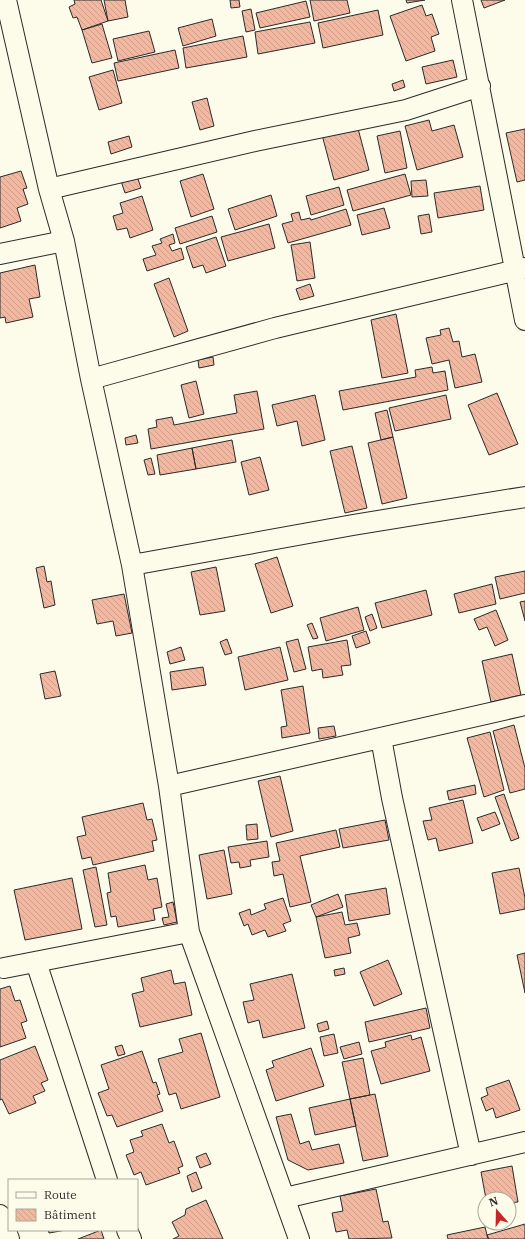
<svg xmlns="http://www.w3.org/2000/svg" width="525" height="1239" font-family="'IBM Plex Serif',serif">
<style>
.building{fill:url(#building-back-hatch);stroke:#2b2b2b}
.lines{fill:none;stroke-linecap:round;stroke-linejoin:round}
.minor-casing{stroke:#2b2b2b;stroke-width:22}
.minor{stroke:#fdfbea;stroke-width:20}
</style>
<defs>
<pattern id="building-back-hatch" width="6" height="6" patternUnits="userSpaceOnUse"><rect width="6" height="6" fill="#f2b8a0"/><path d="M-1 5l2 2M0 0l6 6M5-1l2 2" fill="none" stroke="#d09e8a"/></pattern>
</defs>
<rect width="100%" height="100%" fill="#fdfbea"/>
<path class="building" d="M74 0H101L108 21 82 30 77 17 73 18 69 7 75 4Z
M104 0H125L128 17 108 21Z
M230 0H239L240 7 231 8Z
M310 0H347L350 13 314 21Z
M406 0H425L407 3Z
M481 0H505L484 8Z
M306 1 310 17 260 28 256 13Z
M422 5 426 16 432 14 439 34 431 37 435 51 406 61 390 16Z
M251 9 255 30 246 32 242 11Z
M378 10 383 35 323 48 318 23Z
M212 19 216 36 183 46 178 28Z
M310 22 315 43 258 54 255 32Z
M102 24 112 58 92 63 82 30Z
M149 31 155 52 118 61 113 39Z
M243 36 247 57 186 68 183 48Z
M175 50 179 68 118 81 114 63Z
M453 60 457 77 426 84 422 67Z
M113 70 122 103 99 110 89 77Z
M403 80 405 87 394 91 392 84Z
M207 98 214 126 200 130 192 102Z
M429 120 432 131 454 125 463 157 417 170 405 126Z
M356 121 369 170 334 180 321 131Z
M525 129V180L517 182 506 133Z
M400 131 407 168 385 173 377 136Z
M129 136 132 147 111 154 108 142Z
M21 171 27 188 23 189 28 204 17 208 21 221 0 228V177Z
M136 173 141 188 125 193 120 178Z
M203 174 214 209 191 217 180 181Z
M405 174 411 195 353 211 347 190Z
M426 180 428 196 412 197 411 181Z
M480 186 484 210 438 218 434 193Z
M339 187 344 205 311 215 306 196Z
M271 195 277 216 235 230 228 209Z
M142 196 153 230 130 238 127 228 117 230 113 216 123 213 120 203Z
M384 208 390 228 362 235 357 215Z
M346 209 351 225 288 243 282 224 293 221 291 214 299 212 301 220 310 218 311 220Z
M429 214 432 232 421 234 418 216Z
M212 216 217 232 180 244 175 228Z
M269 224 275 248 228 261 221 237Z
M173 234 175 243 169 245 172 251 181 248 184 259 147 271 143 259 156 255 152 246 162 243 160 239Z
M216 237 226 266 206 273 203 265 193 268 186 247Z
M310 242 315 278 297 281 291 245Z
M35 265 40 297 29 299 33 317 6 323 5 317 0 318V273Z
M169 278 188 331 174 337 154 284Z
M310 284 314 296 300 300 296 289Z
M396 314 408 373 382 378 371 320Z
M449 328 453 342 459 341 462 357 475 354 482 382 455 388 449 360 432 364 426 338 441 335 440 330Z
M213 357 214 365 199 368 198 360Z
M432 367 433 373 445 371 448 390 343 410 339 391 416 377 415 370Z
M196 381 204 414 189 418 181 385Z
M257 391 264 429 151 449 148 429 157 427 156 420 172 417 174 425 237 413 234 395Z
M497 393 518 444 489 455 468 405Z
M315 395 325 440 302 446 297 421 277 426 272 405Z
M446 395 451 419 395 431 389 408Z
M387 410 393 437 381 440 375 413Z
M136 435 138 443 126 445 125 438Z
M393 437 407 498 382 504 368 443Z
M232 440 236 462 196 469 192 448Z
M352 446 367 508 345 513 330 451Z
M192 448 196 469 160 475 157 455Z
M260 457 269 490 249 495 241 462Z
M151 458 155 474 148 475 144 460Z
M277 557 293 606 271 613 255 564Z
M44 566 47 582 51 581 55 605 44 608 36 568Z
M216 567 225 611 200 615 191 572Z
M525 571V593L500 599 495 577Z
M492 584 496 604 459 613 454 594Z
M426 590 432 615 382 628 375 603Z
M124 594 132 633 116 636 113 621 97 624 92 600Z
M525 601V621L520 602Z
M358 607 364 630 326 641 320 618Z
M496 610 508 640 495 646 487 627 479 630 474 619Z
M372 614 377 628 370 631 365 617Z
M312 623 318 638 313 639 307 625Z
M366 631 370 643 356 648 352 636Z
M227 639 232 653 225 655 220 642Z
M298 639 306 669 294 672 286 642Z
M347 640 351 665 341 666 343 675 323 678 322 669 312 671 308 647Z
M181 647 185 660 170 664 167 652Z
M280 647 288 680 245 690 238 657Z
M512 654 521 695 491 702 482 661Z
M203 667 206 685 172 690 170 672Z
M55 671 61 696 45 699 40 674Z
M303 686 310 733 282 738 281 727 287 726 281 690Z
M514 725 525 768V789L510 793 493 731Z
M334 726 336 736 319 739 318 728Z
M490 732 504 790 484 797 467 738Z
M280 776 293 831 271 837 258 781Z
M475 785 476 794 449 800 447 791Z
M504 794 519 838 511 841 495 797Z
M463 800 473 843 439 851 436 838 428 840 423 821 432 820 429 808Z
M143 803 147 820 152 819 157 840 152 841 154 851 93 865 91 857 82 859 77 837 86 835 82 817Z
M495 812 500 824 482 831 477 818Z
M385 820 389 840 343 848 339 829Z
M257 824 258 839 247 840 246 825Z
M336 830 340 847 300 856 311 902 290 907 283 874 274 876 272 862 280 861 276 843Z
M267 841 269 857 250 860 251 866 240 868 239 862 231 863 228 847Z
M224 850 232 894 207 899 199 855Z
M145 865 148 880 157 878 162 907 153 909 155 920 118 927 116 916 111 917 107 893 111 892 108 873Z
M96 867 107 925 95 927 83 870Z
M519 868 525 898V909L500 914 492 873Z
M72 878 82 929 25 940 14 890Z
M386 888 390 914 349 921 345 895Z
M338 894 343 907 316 917 311 905Z
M283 898 291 921 283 924 286 931 268 937 265 930 252 935 248 924 244 926 239 913 250 909 251 915 266 909 264 904Z
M173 902 177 922 164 925 162 918 169 917 166 904Z
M342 912 345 925 357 923 360 935 348 938 351 953 325 958 316 917Z
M525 953V993L517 955Z
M388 960 402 994 374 1006 360 972Z
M344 968 345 974 335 976 334 970Z
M171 970 174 984 185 982 192 1015 140 1027 132 994 144 991 141 978Z
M292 974 305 1028 263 1038 259 1020 248 1023 243 1002 254 1000 250 984Z
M10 986 15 1001 20 1000 27 1021 21 1023 26 1038 0 1047V989Z
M426 1008 430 1028 369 1042 365 1022Z
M327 1021 329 1029 319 1032 317 1024Z
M201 1033 220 1097 181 1109 176 1093 169 1095 158 1059 183 1052 179 1039Z
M334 1034 338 1053 324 1056 320 1037Z
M411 1035 412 1040 421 1037 430 1071 381 1084 371 1051 386 1047 385 1042Z
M359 1042 362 1054 344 1059 340 1047Z
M122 1045 125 1054 118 1056 115 1047Z
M35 1046 48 1080 41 1083 45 1091 33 1096 36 1103 9 1114 2 1099 0 1100V1060Z
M311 1048 324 1086 276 1101 266 1070 274 1067 272 1061Z
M142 1051 153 1083 156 1082 160 1094 157 1095 163 1111 117 1127 112 1115 107 1116 98 1093 109 1089 101 1065Z
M363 1058 370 1095 350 1099 342 1062Z
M509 1080 520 1110 496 1118 493 1108 486 1111 481 1098 488 1095 486 1088Z
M375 1094 388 1156 363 1161 350 1099Z
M350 1099 356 1126 315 1135 309 1108Z
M291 1114 300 1144 309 1141 312 1150 339 1144 344 1163 308 1170 288 1160 276 1117Z
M162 1124 169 1143 174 1141 183 1166 178 1168 180 1173 146 1185 141 1172 134 1175 126 1155 134 1152 130 1140 143 1136 141 1131Z
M206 1153 211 1164 200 1168 196 1157Z
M512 1166 518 1202 509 1203V1199H486L481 1172Z
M196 1172 202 1188 192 1192 187 1176Z
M376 1189 383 1222 388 1221 392 1238 349 1239 347 1230 336 1232 332 1213 343 1211 340 1196Z
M206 1200 223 1239H173L179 1236 172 1222 185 1215 186 1209Z
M525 1224V1239H489L487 1235Z
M485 1227 488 1239H448L447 1235Z
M48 1230H66L49 1233Z
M101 1230 104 1239H78Z"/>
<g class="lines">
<g class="minor-casing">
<path id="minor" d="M6 0 49 189 64 241 91 379 132 565 169 786 189 932 299 1239
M462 0 525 320
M49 189 255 141 406 110 480 86
M0 254 64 241
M91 379 275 328 525 268
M132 565 353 525 525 497
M381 738 392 798 471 1155
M169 786 525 705
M36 962 107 1180
M4 968 189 932
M285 1198 525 1142
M0 1215 9 1239
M127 1230 131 1239"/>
</g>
<use href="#minor" class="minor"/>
</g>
<rect x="8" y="1179" width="130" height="52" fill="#fdfbea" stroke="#a9a89e"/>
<rect x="16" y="1192" width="20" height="6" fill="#fdfbea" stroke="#a9a89e"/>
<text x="44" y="1199" font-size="12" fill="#2b2b2b">Route</text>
<rect x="16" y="1209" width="20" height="12" fill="url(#building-back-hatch)" stroke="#a9a89e"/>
<text x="44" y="1219" font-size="12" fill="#2b2b2b">Bâtiment</text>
<g transform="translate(497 1211) rotate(340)"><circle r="19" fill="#fdfbea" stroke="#a9a89e"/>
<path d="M0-3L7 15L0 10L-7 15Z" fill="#c62828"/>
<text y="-6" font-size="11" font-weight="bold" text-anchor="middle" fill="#2b2b2b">N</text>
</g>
</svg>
